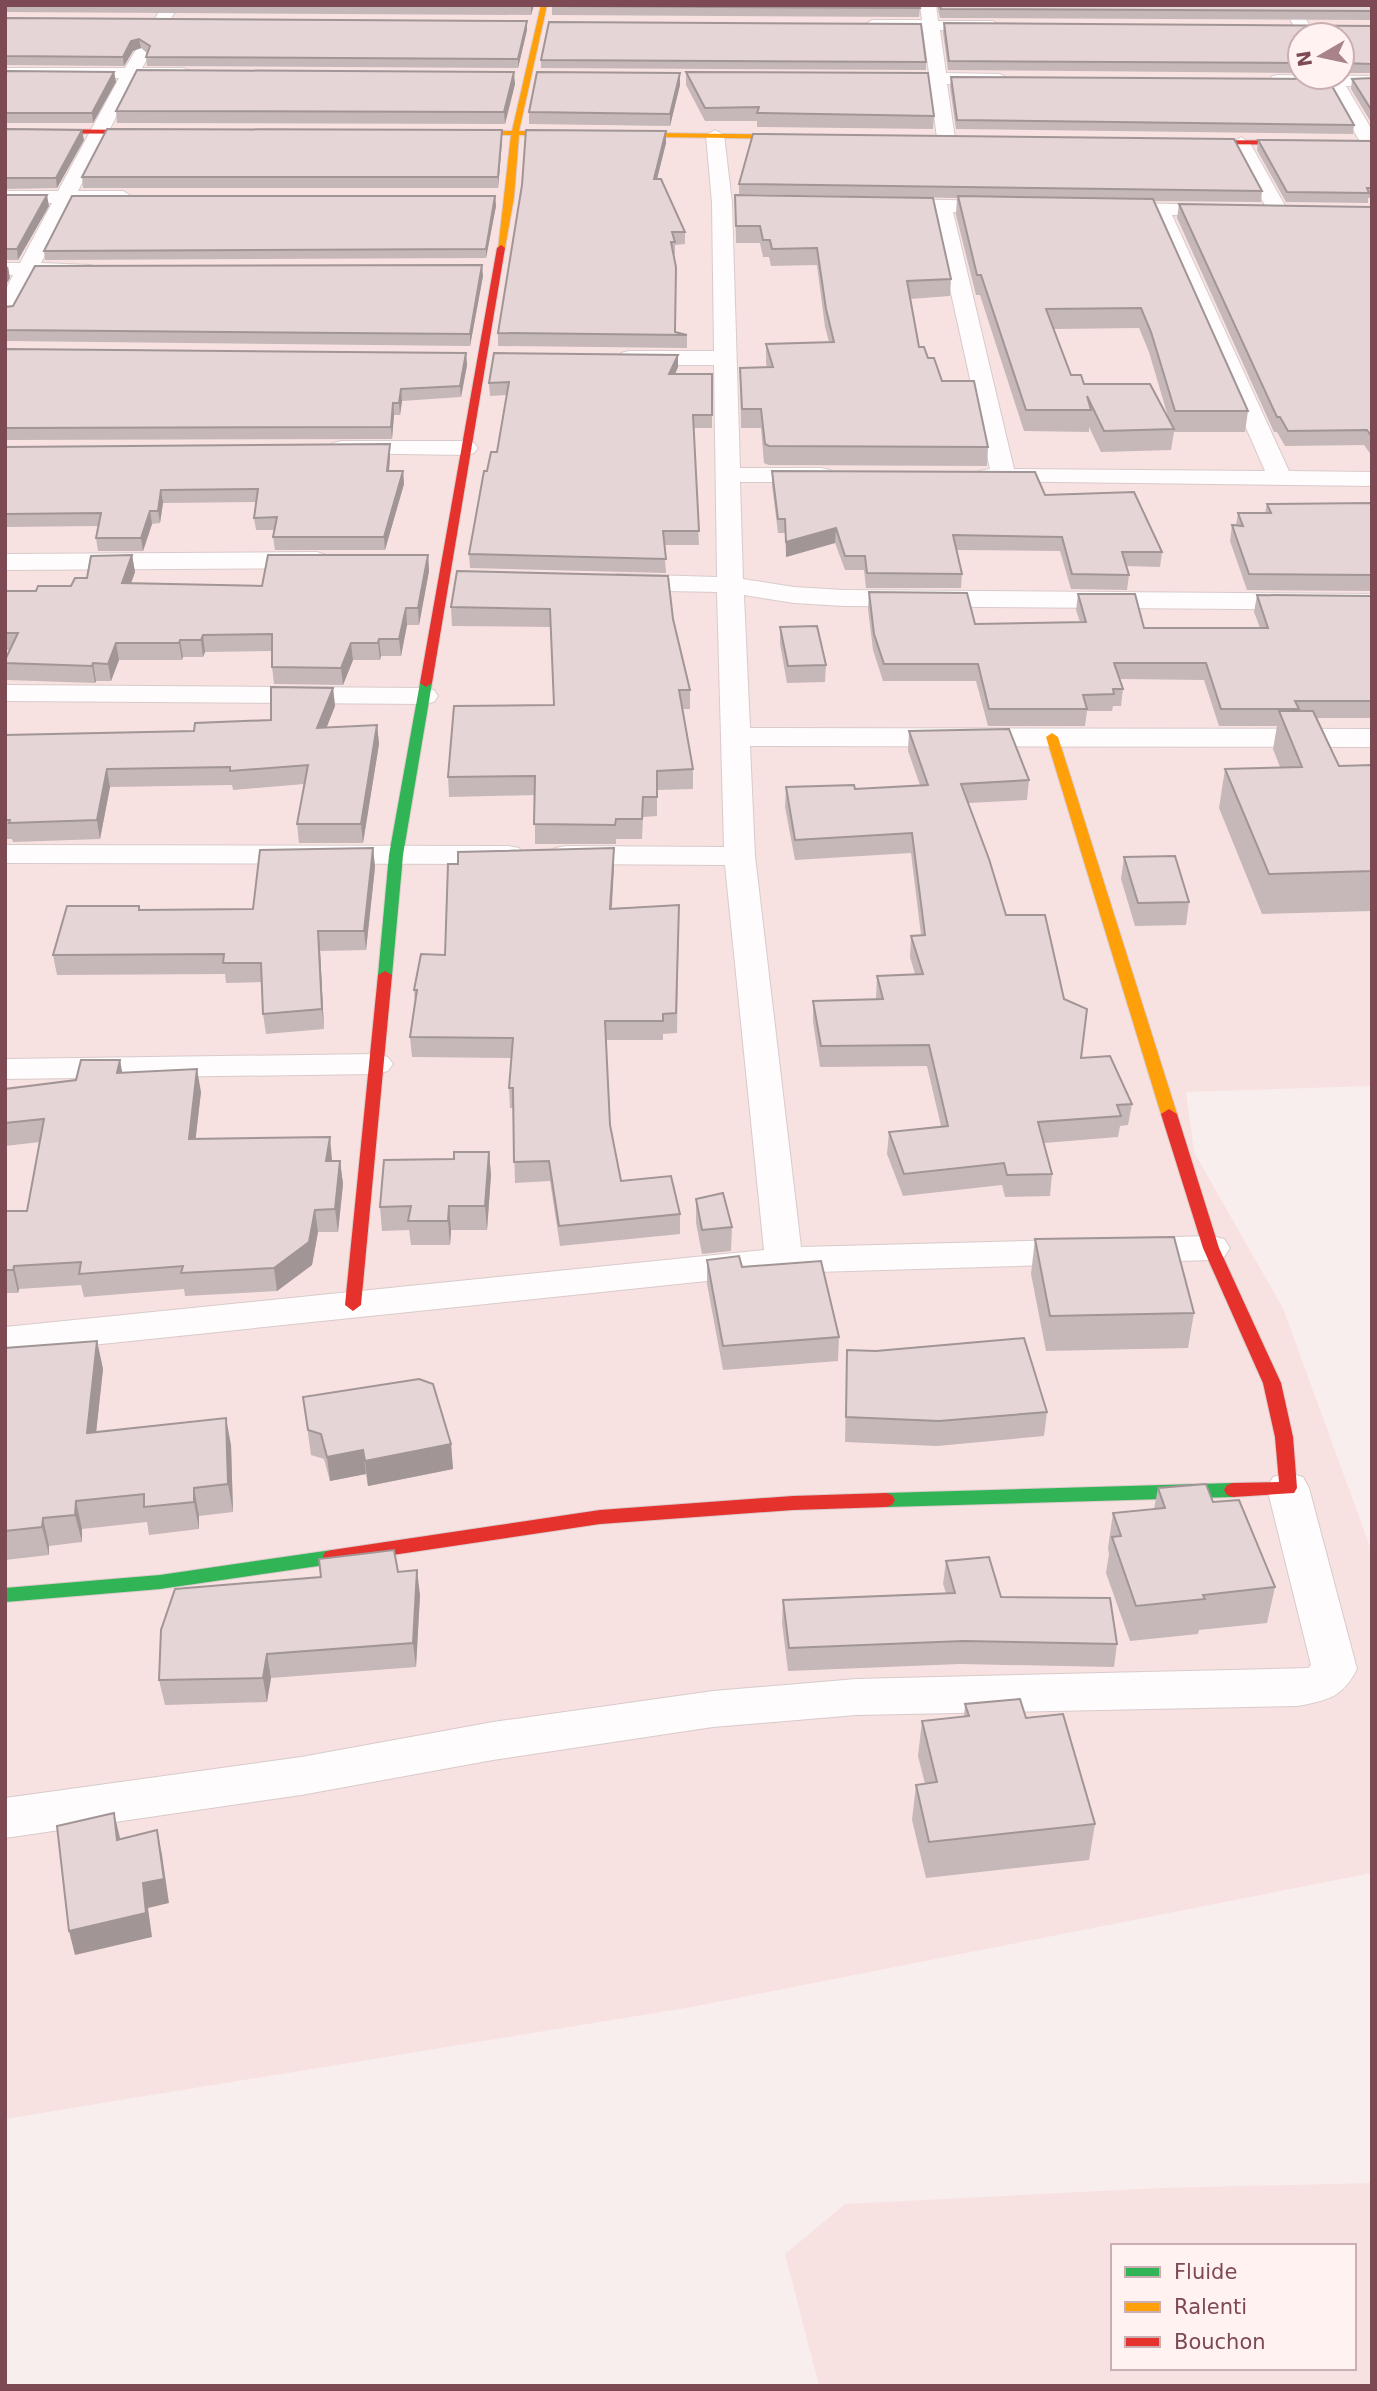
<svg xmlns="http://www.w3.org/2000/svg" width="1377" height="2391" font-family="'DejaVu Sans',sans-serif">
<style>
.residential{fill:#f8e2e1;fill-rule:evenodd}
.lines{fill:none;stroke-linecap:round;stroke-linejoin:round}
.street-casing{stroke:#d9cacb;stroke-width:2}
.fast-casing{stroke:#dbcbcb;stroke-width:2}
.slow-casing{stroke:#dbcbcb;stroke-width:2}
.jam-casing{stroke:#dbcbcb;stroke-width:2}
.street{fill:#fefcfc;fill-rule:evenodd}
.fast{fill:#30b455;fill-rule:evenodd}
.slow{fill:#ff9f0a;fill-rule:evenodd}
.jam{fill:#e5322d;fill-rule:evenodd}
.wall{fill:#c6b7b9;fill-rule:evenodd}
.shaded-wall{fill:#a19596}
.building{fill:#e6d5d7;stroke:#a19596;stroke-width:2}
</style>
<rect width="100%" height="100%" fill="#f9eeee"/>
<path class="residential" d="M5 5H1372V1086L1186 1092 1194 1152 1283 1308 1372 1552V1873L692 2007 5 2119ZM1300 35H1342V77H1300Z
M1372 2183V2386H819L785 2254 845 2204 1159 2188ZM1113 2246H1354V2368H1113Z"/>
<g class="lines">
<g class="street-casing">
<path id="street" d="M163 5H179L142 68H184L193 73 184 78H136L78 191H123L133 197 123 203H72L41 263 91 265 94 269 91 273 84 275H34L16 311 13 316 5 317V291L13 275H5V263H20L52 203H5V191H58L119 78H5V68H125Z
M920 5H936L938 21H993L1001 26 993 31 940 30 946 73 1000 74 1009 79 1000 84H947L955 138 946 144 937 138 930 84 879 83 870 78 879 73H929L923 30H872L864 25 872 20H922Z
M1282 5H1298L1315 35 1300 37Z
M1278 75 1372 76V86H1346L1372 130V148L1363 147 1328 86 1272 84 1269 80 1272 76Z
M715 130 724 135 732 203 740 468H821L830 470 833 475 830 480 821 482H740L743 579 794 587 844 590 1372 594V610L844 606 794 603 744 595 750 728 1372 729V747L750 746 755 856 801 1247 1211 1236 1224 1239 1230 1248 1224 1257 1211 1260 784 1273 5 1354V1327L764 1250 725 865 566 864 555 862 551 855 555 848 566 846 724 847 717 592 618 590 609 588 605 582 609 576 618 574 717 577 714 365H629L621 363 618 358 621 353 629 351H714L712 203 706 135Z
M1241 137 1250 143 1288 211 1285 215H1271L1268 211 1232 143Z
M884 199 1007 201 1017 207 1007 213 953 212 1014 469 1265 471 1153 215 1108 214 1098 208 1108 202 1235 206 1238 210 1235 214 1228 216 1172 215 1289 471 1372 472V486L979 481 976 476 979 471 990 469 933 212 877 209 874 205Z
M341 441H466L474 443 478 448 474 453 466 455 333 453 329 448 333 443Z
M317 552 326 555 330 560 326 565 317 568 5 570V554Z
M5 685 424 688 434 690 438 696 434 702 424 704 5 701Z
M5 845 508 846 519 848 523 855 519 862 508 864 5 863Z
M376 1054 388 1057 393 1064 388 1071 376 1074 5 1079V1059Z
M1288 1473 1303 1477 1309 1488 1357 1669C1342 1698 1328 1700 1298 1706L856 1715 713 1727 493 1760 301 1795 5 1838V1798L301 1757 493 1722 713 1691 856 1679 1308 1668 1311 1665 1267 1488 1273 1477Z"/>
</g>
<g class="fast-casing">
<path id="fast" d="M426 679 432 683 403 855 392 975 385 979 378 975 389 855 420 683Z
M1233 1483 1239 1485 1242 1490 1239 1495 1233 1497 886 1507 880 1505 877 1500 880 1495 886 1493Z
M332 1550 339 1552 341 1557 339 1562 332 1564 160 1589 5 1602V1588L160 1575Z"/>
</g>
<g class="slow-casing">
<path id="slow" d="M541 5H547L519 131 803 135 807 137 803 139 519 135 514 197 505 248 498 250 511 135 450 134 446 132 450 130 512 131Z
M1052 733 1058 737 1177 1114 1174 1117 1169 1119 1161 1114 1046 737Z"/>
</g>
<g class="jam-casing">
<path id="jam" d="M5 129 159 130 163 132 159 134 5 133Z
M1182 140 1372 141V145L1185 144Z
M501 245 505 248 432 683 426 687 420 683 497 248Z
M385 971 392 975 361 1305 353 1311 345 1305 378 975Z
M1169 1109 1177 1114 1219 1248 1281 1383 1293 1437 1297 1488 1294 1493 1233 1497 1227 1495 1224 1490 1227 1485 1233 1483 1279 1482 1275 1437 1263 1383 1203 1248 1161 1114Z
M886 1493 892 1495 895 1500 892 1505 886 1507 793 1510 600 1524 332 1564 325 1562 323 1557 325 1552 332 1550 600 1510 793 1496Z"/>
</g>
<use href="#street" class="street"/>
<use href="#fast" class="fast"/>
<use href="#slow" class="slow"/>
<use href="#jam" class="jam"/>
</g>
<path class="wall" d="M5 5H534L531 15 5 12Z
M552 5 920 8 919 17 552 15Z
M937 5H1372V20L940 18Z
M5 18 527 30 518 68 147 66 146 57 147 53 141 48 133 51 124 66 5 65Z
M944 23 1372 26V73H1342V35H1300V73L948 70 943 33Z
M541 60 926 62V70L541 68Z
M5 71 114 72 116 82 93 123H5Z
M686 72 934 116 933 129 757 127V121H705L686 85Z
M680 73V85L670 126 529 124V112Z
M951 77 1354 125 1353 134 956 129 950 87Z
M1372 78V124L1351 89 1352 79Z
M515 84 505 124 117 123 116 111Z
M5 129 84 140 57 188 5 189Z
M502 130V141L498 188H83L82 177Z
M666 131V143L657 179 685 232V244L675 245V254L673 255 675 332 687 335V348L498 346V333Z
M1258 140 1372 141V198H1368V203L1286 202 1257 150Z
M739 184 1262 191 1261 202 1154 201 1248 411 1245 432H1174L1171 450 1101 452 1089 427V432L1024 431 980 295H976L956 215 957 198 739 194ZM1139 328 1149 352 1169 420 1084 384 1071 375 1053 329Z
M5 195 49 206 18 260H5Z
M735 195 951 279 950 296 910 299 919 347 988 447 987 466 769 465 764 463 761 428H741L740 368 767 367 766 363V344L829 342 825 327 817 265 771 266 769 257H763L760 243H736Z
M495 196 496 206 486 258 45 260 44 251Z
M1179 204 1372 207V456L1364 445 1285 446 1277 432H1274L1177 218Z
M483 276 470 346 5 341V307Z
M5 349 466 353 467 365 461 397 402 401 400 415H394L392 439 5 440Z
M678 367 675 374H712V428H694L699 545H664L666 573 470 568 469 554 487 471 497 452 507 395 490 396 489 383Z
M390 444V456L389 471H403L404 484 385 550H275L273 537 275 530H256L254 518 256 502 163 503 160 523 152 524 143 551H98L96 538 98 526 5 527V447Z
M772 471 1045 495 1162 552 1160 567 1126 566 1129 575 1127 590 1071 589 1060 551 957 550 962 574 961 588H866L864 570H845L835 543 786 557 785 533H778L772 485Z
M1372 503V591L1247 590 1230 541 1232 525H1236L1238 513H1265L1267 504Z
M132 555 135 572 131 583 262 586 428 555 429 571 419 625H407L401 656H381L380 660H353L343 685 274 684 272 667V651L205 652 203 657H183L182 660H119L111 681H96L95 683 7 680 5 668V660L10 650H5V591H36L71 586Z
M457 571 673 619 690 690V709H682L693 769V789L657 790V816L643 817 642 839H616V844H535V795L449 797 448 777 554 705 551 627 452 626 451 607Z
M869 592 975 624 1080 622 1076 610 1078 594 1144 628H1260L1254 612 1257 595 1372 596V718H1317L1339 766 1372 765V911L1262 914 1219 808 1225 769 1280 767 1273 749 1277 726H1219L1204 680 1119 679 1123 689 1121 706H1113L1112 711H1087L1085 726H988L976 681H883L873 650 868 609Z
M780 627 826 665 825 682 787 683 780 644Z
M333 688 335 706 326 728 377 725 379 744 363 843H299L297 824 304 784 233 790 232 785 110 787 100 839 13 842 12 839H5V735L194 731 271 720Z
M909 731 1029 780 1027 800 968 803 1006 915 1064 999 1081 1058 1132 1104 1128 1125 1120 1126 1118 1137 1044 1143 1052 1174 1050 1196 1005 1197 1002 1185 903 1196 887 1154 889 1132 941 1126 927 1066 820 1067 813 1022V1001L876 999 877 976 915 974 910 957 911 936 921 935 911 853 795 860 785 807 786 787 855 789 920 785 908 751Z
M373 848 375 867 366 950 320 951 324 1029 266 1034 263 1014 262 982 226 983 225 974 57 975 53 955 140 910 253 909Z
M614 848V867L612 908 679 905 677 1033 663 1034V1040H606L610 1125 621 1181 680 1214V1234L560 1246 550 1181 515 1183 513 1108H510L509 1088 512 1058 412 1057 410 1037 415 1005 414 990 445 955Z
M1124 857 1189 902 1186 925 1135 926 1121 879Z
M122 1072 201 1092 195 1139 332 1161H340L343 1184 338 1232H318L312 1265 277 1291 185 1296 184 1289 84 1297 81 1285 19 1289 18 1293H5V1211H27L40 1142 5 1146V1089L76 1080Z
M489 1152 491 1175 487 1230H451L450 1245H411L409 1230 382 1231 380 1207 454 1159Z
M696 1199 732 1227 731 1251 702 1254 696 1223Z
M1035 1239 1194 1313 1188 1348 1046 1351 1031 1274Z
M707 1260 742 1267 839 1337 838 1361 723 1370 707 1284Z
M97 1341 103 1369 96 1432 231 1445 233 1512 199 1516V1529L149 1535 147 1522 82 1529V1542L49 1546V1555L5 1560V1348Z
M847 1350 1047 1412 1044 1436 937 1446 845 1442Z
M303 1397 451 1444 453 1469 368 1486 366 1474 330 1481 324 1459 311 1455Z
M1158 1488 1213 1502 1275 1587 1267 1623 1199 1630 1198 1634 1130 1641 1106 1573 1109 1554 1108 1548 1113 1513 1154 1509Z
M946 1561 1001 1597 1117 1644 1114 1667 960 1664 788 1671 782 1623 783 1600 946 1593 943 1584Z
M398 1572 420 1595 416 1667 271 1678 267 1702 165 1705 159 1680Z
M965 1704 1026 1718 1095 1824 1089 1860 926 1878 912 1820 916 1785 925 1784 918 1756 922 1721 964 1717Z"/>
<path class="shaded-wall" d="M531 5H534L531 15Z
M527 21V30L518 68V59Z
M139 39 141 48 133 51 124 66 123 57 131 41Z
M114 72 116 82 93 123 92 113Z
M514 72 515 84 505 124 504 112Z
M680 73V85L670 126V114Z
M82 130 84 140 57 188 56 178Z
M502 130V141L498 188V177Z
M666 131V143L654 191V179Z
M47 195 49 206 18 260 17 249Z
M495 196 496 206 486 258V249Z
M482 265 483 276 470 346V334Z
M8 266 10 278 5 286V271Z
M466 353 467 365 461 397 460 386Z
M678 355V367L669 387V374Z
M401 389 402 401 400 415 399 403Z
M393 403 394 415 392 439 391 427Z
M390 444V456L388 484 387 471Z
M403 471 404 484 385 550 384 537Z
M161 490 163 503 160 523 158 511Z
M150 511 152 524 143 551 141 538Z
M836 528 835 543 786 557V542Z
M132 555 135 572 125 600 122 583Z
M428 555 429 571 419 625 418 608Z
M406 608 407 625 401 656 399 639Z
M203 635 205 652 203 657 201 640Z
M379 639 381 656 380 660 378 643Z
M180 640 183 657 182 660 179 643Z
M116 643 119 660 111 681 108 664Z
M351 643 353 660 343 685 341 668Z
M93 663 96 681 95 683 92 666Z
M333 688 335 706 319 747 317 728Z
M377 725 379 744 363 843 361 824Z
M107 769 110 787 100 839 97 820Z
M373 848 375 867 366 950 364 931Z
M614 848V867L610 928V909Z
M318 931 320 951 324 1029 322 1009Z
M120 1060 124 1082 117 1073Z
M197 1069 201 1092 193 1162 189 1139Z
M330 1137 332 1160 329 1184 326 1161Z
M489 1152 491 1175 487 1230 485 1206Z
M340 1161 343 1184 338 1232 335 1209Z
M449 1206 451 1230 450 1245 448 1221Z
M315 1210 318 1232 312 1265 277 1291 274 1268Z
M14 1266 19 1289 18 1293 13 1270Z
M97 1341 103 1369 93 1461 87 1433Z
M226 1418 231 1445 233 1512 228 1484Z
M451 1444 453 1469 368 1486 365 1461Z
M363 1450 366 1474 330 1481 327 1457Z
M194 1488 199 1516V1529L194 1502Z
M76 1501 82 1529V1542L75 1515Z
M43 1518 49 1546V1555L42 1527Z
M417 1570 420 1595 416 1667 413 1643Z
M267 1654 271 1678 267 1702 263 1678Z
M114 1813 120 1838 123 1864 117 1840Z
M157 1830 162 1855 169 1903 148 1908 152 1937 75 1955 69 1931Z"/>
<path class="building" d="M401 5H531V6Z
M552 5H919L920 8 552 6Z
M940 5H1372V11L941 9Z
M5 18 527 21 518 59 146 57 150 46 139 39 131 41 123 57 5 56Z
M549 22 921 24 926 62 541 60Z
M944 23 1372 26V64L1342 63V35H1300V63L949 61Z
M137 70 514 72 504 112 116 111Z
M5 71 114 72 92 113H5Z
M537 72 680 73 670 114 529 112Z
M686 72 928 73 934 116 757 113 759 107 705 108Z
M951 77 1328 79 1354 125 957 120Z
M1372 78V111L1352 79Z
M5 129 82 130 56 178H5Z
M107 129 502 130 498 177H82Z
M526 130 666 131 654 179H661L685 232H672L675 242H671L676 267 675 332 687 335 498 333 522 185Z
M753 134 1234 139 1262 191 739 184Z
M1258 140 1372 141V188H1367L1369 193 1287 192Z
M5 195H47L17 249H5Z
M735 195 933 198 951 279 907 281 919 347H924L928 358H934L942 381H974L988 447 769 446 765 444 761 409H742L740 368 773 367 766 344 834 342 826 309 817 248 772 249 770 240H763L760 226H736Z
M72 196H495L486 249 44 251Z
M958 196 1153 199 1248 411H1175L1151 332 1141 308 1046 309 1071 375H1081L1084 384H1150L1174 429 1104 431 1087 396 1091 410H1026L981 275H977Z
M1179 204 1372 207V437L1367 430 1288 431 1280 417H1277Z
M482 265 470 334 5 330V307L13 306 35 266Z
M5 349 466 353 460 386 401 389 399 403H393L391 427 5 428Z
M494 353 678 355 669 374H712V415H693L699 531H663L666 559 469 554 484 471H487L491 452H497L509 382 489 383Z
M390 444 387 471H403L384 537H273L277 517 254 518 258 489 161 490 158 511H150L141 538H96L101 513 5 514V447Z
M772 471 1035 472 1045 495 1134 492 1162 552H1122L1129 575 1072 574 1062 537 953 535 962 574 867 573 865 556H845L836 528 786 542 785 519H778Z
M1372 503V575L1249 574 1232 525 1243 526 1238 513H1271L1267 504Z
M132 555 122 583 262 586 268 555H428L418 608H406L399 639H379L378 643H351L341 668 272 667V634L203 635 201 640H180L179 643H116L108 664 93 663 92 666 5 663V660L18 633H5V591H36L38 586H71L75 578H87L91 556Z
M457 571 668 576 673 619 690 690H679L693 769 657 771V797H643L642 819H616L615 825 534 824 535 776 448 777 454 706 554 705 550 609 451 607Z
M869 592 967 593 975 624 1086 622 1078 594H1135L1144 628H1268L1257 595 1372 596V701H1295L1299 709H1221L1206 663H1114L1123 689H1113L1114 694 1083 695 1087 709H989L978 664H884L874 634Z
M817 626 826 665 788 666 780 627Z
M271 687 333 688 317 728 377 725 361 824H297L308 765 230 771V767L107 769 97 820 9 823 10 820H5V735L194 731 195 723 271 720Z
M1279 711H1313L1339 766 1372 765V871L1269 874 1225 769 1302 767Z
M1009 729 1029 780 961 784 989 859 1006 915H1045L1064 999 1087 1009 1081 1058 1110 1056 1132 1104 1117 1105 1121 1116 1038 1122 1052 1174 1007 1175 1004 1163 904 1174 889 1132 948 1126 929 1045 821 1046 813 1001 883 999 877 976 923 974 911 936 925 935 912 833 795 840 786 787 854 785 855 789 928 785 909 731Z
M373 848 364 931H318L322 1009 263 1014 261 963H223L224 954 53 955 67 906H139V910L253 909 260 850Z
M614 848 610 909 679 905 676 1013 663 1014V1021H605L610 1125 621 1181 671 1176 680 1214 559 1226 549 1161 514 1162 513 1088H509L513 1038 410 1037 417 990H414L421 954 445 955 448 864H458V852Z
M1175 856 1189 902 1138 903 1124 857Z
M81 1060H120L117 1073 197 1069 189 1139 330 1137 326 1161H340L335 1209 315 1210 309 1242 274 1268 181 1273 183 1266 79 1274 81 1262 14 1266 13 1270H5V1211H27L44 1119 5 1123V1089L76 1080Z
M454 1152H489L485 1206H449L448 1221H408L411 1206 380 1207 384 1160 454 1159Z
M723 1193 732 1227 702 1230 696 1199Z
M1174 1237 1194 1313 1050 1316 1035 1239Z
M739 1256 742 1267 821 1261 839 1337 723 1346 707 1260Z
M1024 1338 1047 1412 939 1421 846 1417 847 1350 876 1351Z
M97 1341 87 1433 226 1418 228 1484 194 1488V1502L144 1507V1494L76 1501 75 1515 43 1518 42 1527 5 1531V1348Z
M419 1379 433 1384 451 1444 365 1461 363 1450 327 1457 321 1434 308 1430 303 1397Z
M1206 1484 1213 1502 1239 1500 1275 1587 1203 1595 1205 1599 1136 1606 1112 1537 1121 1536 1113 1513 1165 1508 1158 1488Z
M394 1550 398 1572 417 1570 413 1643 267 1654 263 1678 159 1680 161 1630 175 1589 321 1577 319 1559Z
M989 1557 1001 1597 1110 1598 1117 1644 963 1641 789 1648 783 1600 955 1593 946 1561Z
M1020 1699 1026 1718 1063 1714 1095 1824 929 1842 916 1785 937 1782 922 1721 969 1716 965 1704Z
M114 1813 117 1840 157 1830 164 1879 143 1883 146 1913 69 1931 57 1826Z"/>
<rect width="1377" height="2391" fill="none" stroke="#7d4952" stroke-width="14"/>
<rect x="1111" y="2244" width="245" height="126" fill="#fff2f1" stroke="#cbaeb1" stroke-width="2"/>
<rect x="1125" y="2267" width="35" height="10" fill="#30b455" stroke="#cbaeb1" stroke-width="2"/>
<text x="1174" y="2279" font-size="21" fill="#7d4952">Fluide</text>
<rect x="1125" y="2302" width="35" height="10" fill="#ff9f0a" stroke="#cbaeb1" stroke-width="2"/>
<text x="1174" y="2314" font-size="21" fill="#7d4952">Ralenti</text>
<rect x="1125" y="2337" width="35" height="10" fill="#e5322d" stroke="#cbaeb1" stroke-width="2"/>
<text x="1174" y="2349" font-size="21" fill="#7d4952">Bouchon</text>
<g transform="translate(1321 56) rotate(261)"><circle r="33" fill="#fff2f1" stroke="#cbaeb1" stroke-width="2"/>
<path d="M0-5L12 26L0 18L-12 26Z" fill="#a88389"/>
<text y="-10" font-size="19" font-weight="bold" text-anchor="middle" fill="#7d4952">N</text>
</g>
</svg>
